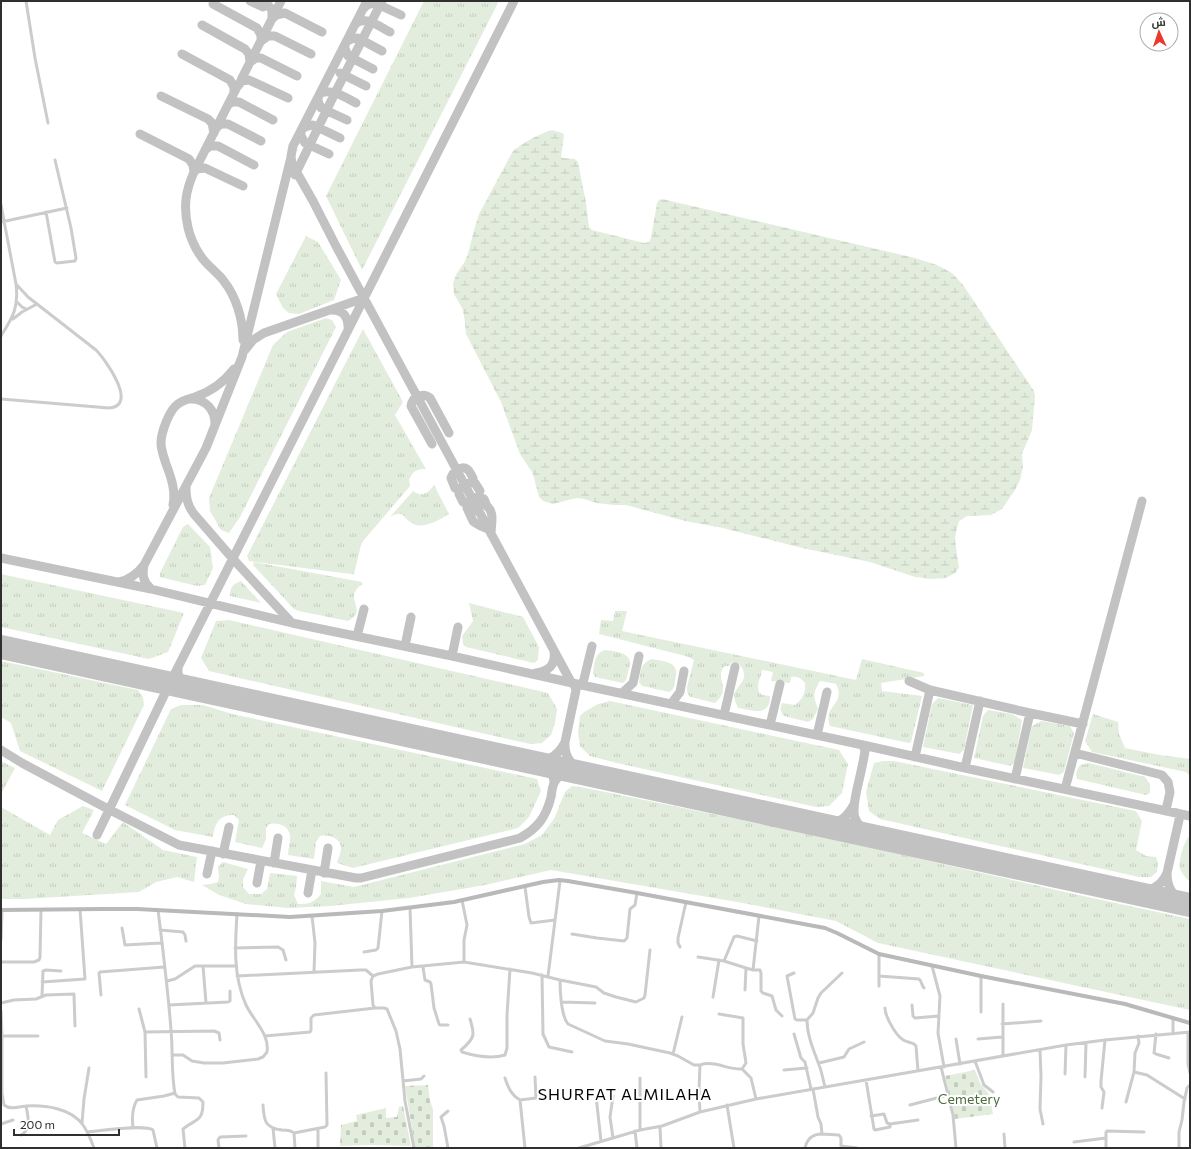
<svg xmlns="http://www.w3.org/2000/svg" width="1191" height="1149" font-family="Commissioner,Cairo,sans-serif">
<style>
.grass{fill:url(#grass-tufts)}
.wetland{fill:url(#wetland-marsh)}
.cemetery{fill:url(#cemetery-stones)}
.lines{fill:none;stroke-linecap:round;stroke-linejoin:round}
.taxiway{stroke:#c2c2c2;stroke-width:9}
.runway{stroke:#c2c2c2;stroke-width:24}
.street{stroke:#ccc;stroke-width:3}
.secondary{stroke:#b9b9b9;stroke-width:4}
.labels{text-anchor:middle;dominant-baseline:central;stroke-width:4;stroke-linejoin:round;paint-order:stroke}
.park-label{font-size:14px;fill:#4c6c3b;stroke:#fff}
.quarter-label{font-size:16px;letter-spacing:1px;fill:#000;stroke:#fff}
</style>
<defs>
<pattern id="grass-tufts" width="24" height="20" patternUnits="userSpaceOnUse"><rect width="24" height="20" fill="#e3eddd"/><path d="M3 7l-1-3M5 7V3M7 7l1-3M15 17l-1-3M17 17v-4M19 17l1-3" fill="none" stroke="#c3ccbe"/></pattern>
<pattern id="wetland-marsh" width="20" height="14" patternUnits="userSpaceOnUse"><rect width="20" height="14" fill="#e3eddd"/><path d="M1 5h8M5 5V1M11 12h8M15 12V8" fill="none" stroke="#c3ccbe"/></pattern>
<pattern id="cemetery-stones" width="16" height="16" patternUnits="userSpaceOnUse"><rect width="16" height="16" fill="#e3eddd"/><path d="M2 7V4a2 2 0 0 1 4 0v3zM10 15v-3a2 2 0 0 1 4 0v3z" fill="#c3ccbe"/></pattern>
</defs>
<rect width="100%" height="100%" fill="#fff"/>
<path class="grass" d="M424 1H499L362 270 326 196Z
M306 236 318 242 341 280 334 300 299 314 289 313 283 308 276 294Z
M326 318 332 320 336 327 240 517 229 533 221 530 210 511 209 498 273 345 287 332Z
M363 329 403 402 395 415 426 469C416 469 413 471 409 480L410 486 364 540 361 545 354 574H351L249 561 247 556Z
M434 485 449 514C439 520 423 530 412 523 408 521 405 517 402 514 397 514 393 514 389 518L413 491C422 498 428 493 434 485Z
M188 524 210 547 213 568 205 585 197 586 160 577V573L183 527Z
M254 562 362 582V585L358 587 354 594C353 606 364 612 348 621L299 611 294 609 253 565Z
M1 574 184 613 168 652 149 659 1 627Z
M241 581 261 603 230 596C230 588 232 584 241 581Z
M469 603 523 617 539 647 538 660 534 663 466 647 463 644 462 636 473 621Z
M615 611H627L622 631 856 680 862 659 924 673V676L881 683 882 691 922 696 911 742 909 743 830 726C822 705 847 704 836 684L821 681 819 682C813 695 813 695 818 709L813 719 808 722 784 716C780 712 780 708 782 703L795 705C802 700 806 693 805 683 801 678 798 676 791 677L790 683 771 681 773 672 762 670C761 679 756 683 759 692L762 695 770 696C770 718 752 710 738 708L735 701 734 694C740 682 750 679 740 665L731 663 730 666H725C713 677 733 688 715 703L691 697C687 695 687 691 687 687L694 660 689 657 599 634 601 620 613 621Z
M229 620 548 693 557 709 555 723 551 735 542 743 530 744 209 671 201 658 216 621Z
M605 650C613 651 629 652 630 662 630 665 629 669 628 672 627 677 627 680 623 683L595 677 593 673C595 662 594 654 605 650Z
M652 659C660 661 676 661 676 672 677 674 675 678 675 681 674 686 674 690 669 692L642 686 639 682C641 672 640 663 652 659Z
M1 661 138 690 143 697 144 705 102 791 20 751 11 723 1 717Z
M938 698 973 705 964 750 959 754 923 747 932 704Z
M610 701 839 750 848 764 842 793 829 806 816 807 617 763 590 756 580 746 578 733 580 716 584 712 598 704Z
M181 705H203L232 714 537 779 541 791 529 817 518 828 353 868 337 863C338 859 340 855 341 850 342 838 329 834 320 836L316 842 314 859 288 855C288 849 291 840 290 835 288 825 277 822 269 824L266 828V839L262 848 235 842 239 820 234 815C219 815 215 823 213 837L175 830 125 805 171 709Z
M988 710 1012 714 1022 720 1015 762 1010 766 974 758 983 716Z
M1093 714 1118 722 1119 734 1125 748 1160 755 1190 759V776L1186 772 1092 752 1085 741Z
M1041 721 1070 726 1074 733 1064 772 1059 775 1023 768 1032 726Z
M1 761 15 768 1 794Z
M883 761H894L1136 811 1142 821 1136 850 1146 856 1156 857 1158 863 1157 872 1151 877H1139L880 819 869 811 866 792 874 763Z
M1089 763 1145 777 1150 784V793L1146 795 1077 779C1075 773 1077 770 1080 765Z
M572 786 581 787 811 834 1074 894 1190 919V1010L878 943 836 921 743 903 551 870 485 885 409 898 330 906 288 908 246 904 219 895 202 885C208 884 212 884 218 882L219 876 218 867 223 862 248 869 243 879V887L249 894H261L267 889 270 873 297 876 296 887 294 895 298 904C309 904 314 903 321 894V881L354 887 525 844 542 835 554 819 565 792Z
M83 806 94 810 82 833 106 844 123 822 163 850 197 857 194 882 177 877 156 882 139 892 25 899H1V807L50 835 58 820Z
M1190 835V882C1186 878 1182 874 1180 869 1178 861 1184 841 1190 835Z"/>
<path class="wetland" d="M552 130 562 133 564 135 561 157 563 158 575 159 578 162 586 203 589 227 592 230 644 243 649 242 651 238 657 203 659 200 662 199 915 258 937 265 952 273 963 285 1034 391 1035 396 1032 430 1022 454 1023 467 1020 480 1015 490 1002 509 991 515 967 516 959 521 956 532 955 540 959 568 955 573 946 578 932 579 915 577 870 562 802 548 723 528 685 521 626 505H613L597 503 584 499 576 498 553 504 543 501 539 497 534 478 532 472 520 454 501 402 466 334 464 315 462 308 454 294 453 283 457 273 464 263 468 254 474 230 479 214 513 151C524 142 539 134 552 130Z"/>
<path class="cemetery" d="M975 1070 980 1083 989 1094 993 1114 955 1119 945 1076Z
M428 1085 430 1101 433 1109V1148H414L412 1128 405 1086Z
M403 1106 411 1146 370 1145 340 1146 341 1125 357 1121 356 1115 386 1108V1118L397 1117 399 1107Z"/>
<g class="lines">
<path class="taxiway" d="M250 1 263 7 267 4 272 10V18
M367 1 293 146 291 156 292 164 313 201 336 246 571 682
M213 4 257 28 261 35V41
M363 9 367 5 375 3 401 15
M272 19 276 15 285 13 322 32
M202 25 245 49 249 54 250 62 256 58H261L297 76
M354 26C362 13 380 27 390 32
M261 41 268 36H275L311 54
M182 54 230 80 234 87V93
M348 56 373 69
M349 56C341 45 345 39 358 38L382 51
M340 73 366 86
M238 85 242 81 249 80 288 98
M161 96 208 119 212 123 214 133
M228 105 232 102H239L273 120
M321 108 347 120
M322 108C318 104 316 97 321 93 332 88 346 98 356 103
M216 128 221 124H228L261 141
M140 134 189 159 193 165 194 172
M305 143 301 136V130C305 126 308 126 313 125L340 138
M305 143 329 154
M205 150 210 146H218L254 165
M194 172 197 169 205 168 243 186
M295 175 335 93 382 1
M332 310C344 310 349 318 348 330
M243 340C243 319 236 296 223 280 216 271 206 265 200 255 189 239 184 218 186 199 187 190 190 181 194 172L238 85H239L242 78 281 1
M245 350 253 340 264 333 364 298
M191 399C206 399 215 410 215 424
M432 444 411 406C412 397 423 392 430 398L449 433
M186 486C186 497 187 505 194 514L233 559 292 623
M455 488 451 478C453 472 461 465 467 469 470 471 471 475 473 478
M463 502 459 494V491C463 485 468 482 475 483L480 491
M173 505C176 491 171 477 166 464 164 457 161 450 161 443 161 433 169 410 178 404 183 400 189 399 195 397 210 392 224 382 234 369
M472 519 467 508C467 501 473 498 480 497L484 499 487 506
M488 529C484 527 477 525 473 521 467 512 476 506 484 504 496 511 491 523 491 534
M1 558 151 589 292 623 452 656 577 684 863 745 965 768 1190 816
M144 565C142 575 143 582 151 589
M119 582C129 580 138 573 144 565L206 448 242 357 291 157
M357 636 364 609
M405 646 411 617
M452 656 458 627
M178 668C177 677 181 683 189 687
M536 673C549 671 556 665 554 651
M909 681 930 690 1030 713 1083 724
M583 683 592 646
M622 693 633 683 639 656
M671 704 680 692 684 671
M724 715 735 667
M770 725 780 684
M817 735 827 692
M565 742 576 690 574 684 569 682
M863 745 865 751C863 764 860 776 857 789 852 813 850 823 874 836
M1 750 22 763 110 810 179 845 356 878H361L520 838C538 828 546 817 551 797 552 792 552 784 556 780 559 774 566 772 571 770
M1075 753 1162 775 1168 782 1170 792 1166 810
M915 757 930 690
M538 763C550 759 559 755 565 742 564 760 574 767 589 775
M543 765 552 773 554 781
M965 768 980 701
M1015 779 1030 713
M1065 789 1142 501
M1177 813 1179 816V820L1167 873C1167 890 1174 896 1187 904
M827 826C840 821 846 819 853 806
M97 835 170 683 514 1
M223 854 229 827
M274 863 278 838
M324 873 328 848
M207 874 212 851
M257 883 261 861
M308 893 312 870
M1136 893C1150 891 1161 887 1167 873"/>
<path class="runway" d="M1 647 1190 905"/>
<path class="street" d="M26 1 35 58 48 123
M1 205 16 284C19 307 13 317 1 336
M46 212 55 262 57 263 75 261 76 258 71 228 55 160
M1 222 67 208
M16 301 22 307 26 309
M13 319 22 312 37 304
M1 399 109 408C139 406 105 359 96 350L28 297 16 284
M525 887 529 917 531 923 555 920
M462 900 467 925 464 940V962
M410 908 412 967
M158 910C163 950 168 990 171 1030 173 1051 171 1073 175 1094L178 1097 199 1098 203 1102C203 1123 196 1118 183 1129L185 1148
M312 916 315 943 314 972
M122 928 125 945 161 943
M160 930 183 932 185 935 186 941
M572 934 597 938 624 941 627 938 630 909 635 905 637 893
M1 940 2 910
M680 947 678 943V938L686 902
M235 948 278 947 283 950 286 960
M364 952 376 950 378 948 382 911
M879 954V986
M698 957 724 961 734 937 737 936 757 941
M724 961 746 968
M1 962H34L39 960 40 957 41 910
M932 966 940 996 938 1033 944 1067
M423 967 425 980 430 982 431 984 434 1008 439 1024 440 1025H448
M753 970H760L761 973V991L763 993 772 996 776 1010 782 1016
M794 973 787 976 795 1019 797 1020H807
M542 975 543 1034 549 1047 572 1052
M237 976 360 970H366L373 976
M548 976 560 881
M879 976 919 979C922 981 921 985 924 988
M981 976V1012
M560 980 596 987 604 993 616 997 636 1002 644 998 645 995 650 950
M167 981 175 979 195 966H203
M42 982 85 979 80 909
M745 990 746 968 753 970 759 916
M101 995 99 973 100 972 164 967
M42 996 43 971 46 970 61 971
M713 997 719 960
M562 1002 595 1003
M1 1003 14 1000 36 999 46 995 74 994 75 1026
M206 1003 203 966H236
M1003 1004V1056
M169 1005 228 1002 230 1001V991
M912 1005 913 1016 915 1018 939 1016
M885 1008C885 1016 895 1034 902 1039 905 1042 910 1042 914 1044L916 1046 918 1071
M139 1009 145 1032
M1 1011 2 1036V1093L4 1105C10 1110 18 1107 26 1106 45 1105 71 1108 83 1125 88 1132 91 1140 94 1148
M719 1014 743 1018V1044L746 1063 742 1069
M1173 1018V1033
M470 1019C475 1035 475 1038 461 1050L462 1052C475 1056 492 1059 505 1055L507 1048V1015L510 969
M1002 1024 1041 1021
M1188 1032V1064L1190 1073
M794 1034 801 1058 805 1062 811 1089
M1156 1034 1154 1053 1156 1054 1169 1058
M2 1036H38
M265 1036 310 1032 311 1030V1018L314 1015 375 1008
M956 1039 960 1064
M978 1039 1002 1037
M1040 1050 1041 1076 1040 1109 1043 1124
M673 1054 682 1017
M172 1055H183L192 1061 204 1063H223L258 1059 263 1057 267 1052C270 1034 253 1020 246 1005 233 976 235 945 237 914
M975 1061 984 1085 993 1092
M819 1063 844 1057 849 1049 864 1042
M700 1065C714 1060 728 1070 742 1069L751 1078 756 1099
M941 1067 953 1115 956 1148
M784 1070 807 1068
M1134 1072 1147 1075 1185 1099
M1065 1074 1066 1045
M146 1077 145 1032 214 1031 219 1033 220 1040
M1085 1077 1086 1043
M505 1078C508 1087 511 1095 520 1100
M640 1078V1130
M866 1080 874 1129 875 1130 890 1127V1124L918 1120
M403 1081 421 1079 424 1076
M825 1087C823 1080 822 1072 819 1065 814 1051 807 1036 807 1020L813 1013 818 998 821 993 842 973
M813 1089 818 1117 821 1124 822 1134 839 1135 841 1138V1148
M596 1096 601 1141
M613 1096 610 1117 613 1138
M1126 1102 1134 1072 1135 1053 1139 1043 1138 1036
M263 1105C264 1121 265 1128 282 1130 287 1130 291 1130 294 1133
M727 1105 734 1148
M910 1105 948 1095
M1102 1108 1104 1092 1101 1087V1081L1105 1040
M871 1116 884 1114 887 1123 890 1124
M82 1123 84 1099 89 1068
M1 1124 13 1120
M660 1127 661 1148
M133 1128C132 1119 132 1108 137 1100L164 1096 175 1093
M273 1128 275 1148
M318 1129V1148
M635 1131 637 1148
M87 1132C100 1131 144 1124 153 1130L157 1148
M1004 1134 1005 1148
M21 1135C32 1129 28 1117 26 1106
M1074 1142 1106 1138
M841 1146 857 1148
M219 1148 218 1140 220 1137 246 1136
M295 1148 294 1133 325 1127 327 1125 326 1073
M414 1148 405 1101 400 1049 396 1031 387 1009 384 1008H375L373 1005 371 981 373 976 378 974 412 967 464 962 532 973 560 980C560 990 561 1016 568 1024L605 1041 628 1044 670 1053 678 1056 694 1065H700L699 1091 700 1112
M448 1148 444 1126 441 1117 448 1111
M525 1148 520 1100 536 1098 535 1077
M579 1148 640 1130 662 1126 700 1112 756 1099 1066 1045 1105 1040 1190 1032
M805 1148C807 1139 812 1134 822 1134
M1106 1148V1132L1107 1131 1144 1132
M1179 1148V1132L1182 1120 1184 1102 1187 1088 1190 1085"/>
<path class="secondary" d="M1 910 102 909H137L290 917 382 911 454 902 543 882 559 880 568 881 637 893 825 928 837 933 879 954 981 976 1125 1004 1190 1023"/>
</g>
<g class="labels">
<g class="park-label">
<text x="969" y="1098">Cemetery</text>
</g>
<g class="quarter-label">
<text x="625" y="1093">SHURFAT ALMILAHA</text>
</g>
</g>
<rect width="1191" height="1149" fill="none" stroke="#2f2f2f" stroke-width="4"/>
<g transform="translate(1159 32) rotate(357)"><circle r="19" fill="#ffffff" stroke="#acacac"/>
<path d="M0-3L7 15L0 10L-7 15Z" fill="#e9392e"/>
<text y="-6" font-size="11" font-weight="bold" text-anchor="middle" fill="#2f2f2f">ش</text>
</g>
<path d="M14 1129v6h105v-6" fill="none" stroke="#2f2f2f" stroke-width="2"/>
<text x="20" y="1129" font-size="12" fill="#2f2f2f" stroke="#ffffff" stroke-width="3" paint-order="stroke">200 m</text>
</svg>
